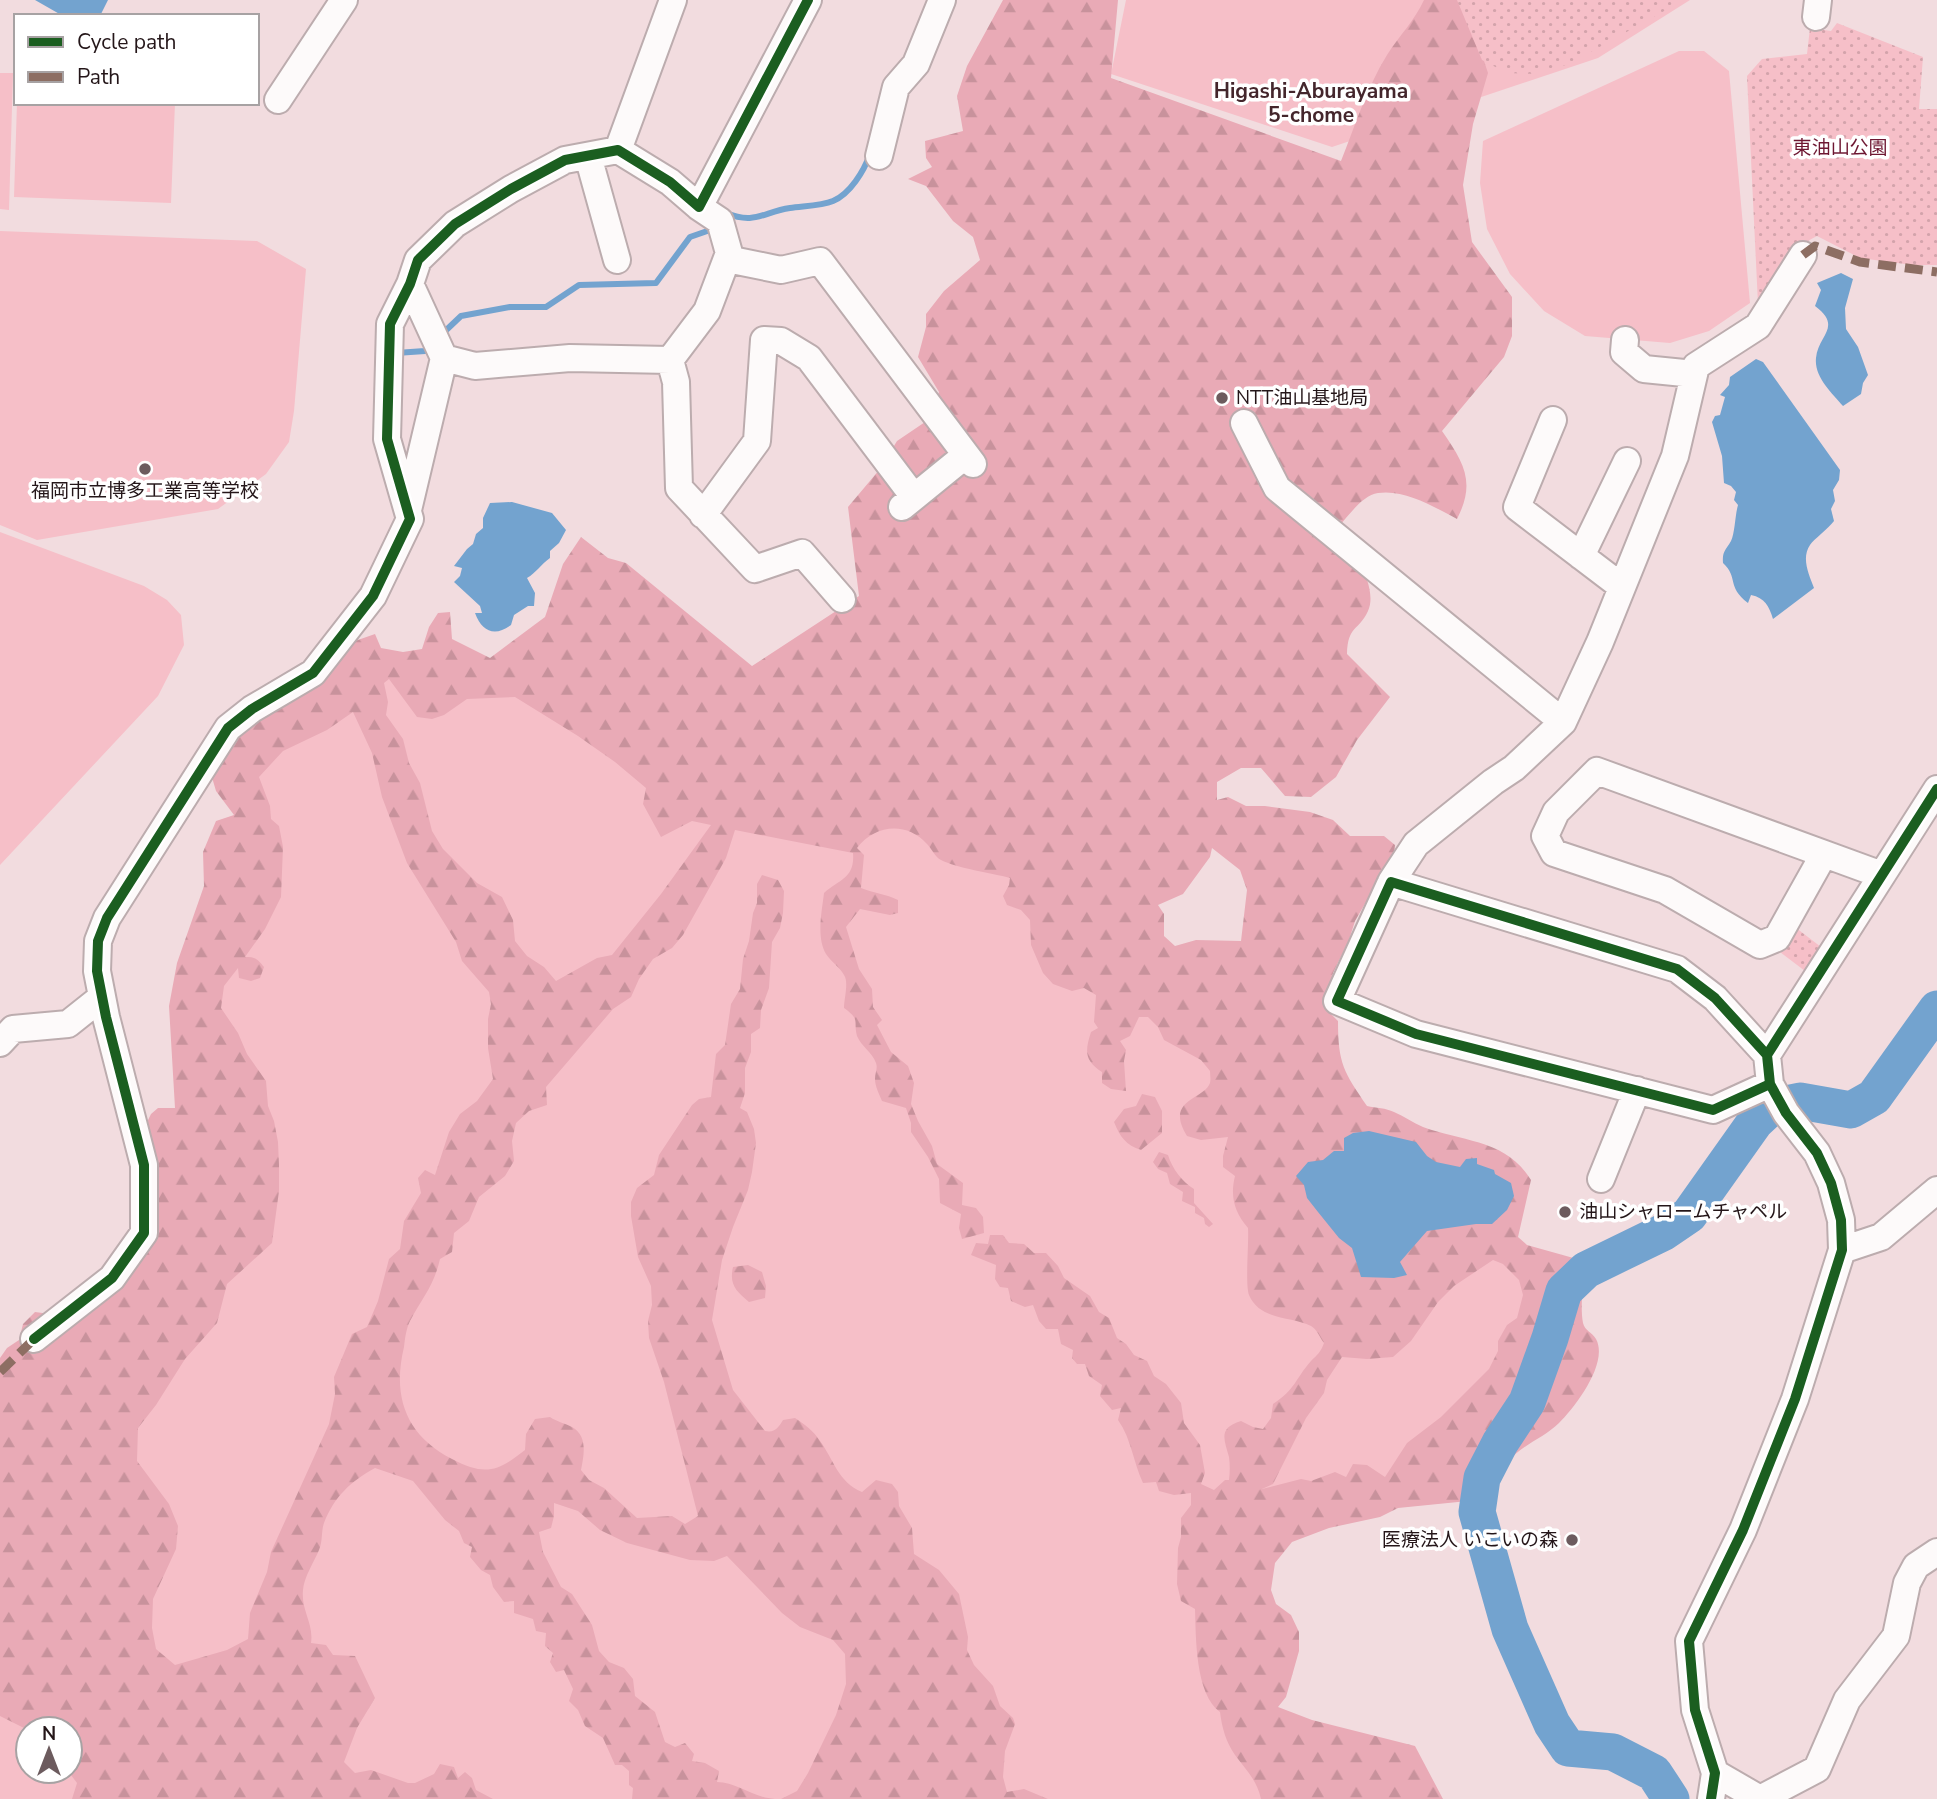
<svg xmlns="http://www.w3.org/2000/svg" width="1937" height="1799" font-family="'Nunito Sans','Noto Sans JP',sans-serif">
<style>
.grass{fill:#f6bfc8;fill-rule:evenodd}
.forest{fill:url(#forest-firs);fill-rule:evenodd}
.park{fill:url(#park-dots)}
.water{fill:#73a3cf}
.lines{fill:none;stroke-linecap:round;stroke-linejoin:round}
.stream{stroke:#73a3cf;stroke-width:6}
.river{stroke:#73a3cf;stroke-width:37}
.minor-casing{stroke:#bcacae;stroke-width:30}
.minor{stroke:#fdfafa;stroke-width:26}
.quiet{stroke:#8d6e63;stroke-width:9;stroke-dasharray:18 9;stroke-linecap:butt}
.cycleway-casing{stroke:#fff;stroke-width:15}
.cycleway{stroke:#1b5e20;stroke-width:10}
.poi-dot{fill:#6c5b5e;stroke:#fff;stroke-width:2.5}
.labels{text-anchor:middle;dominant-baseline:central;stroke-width:7;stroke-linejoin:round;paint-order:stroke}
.park-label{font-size:19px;fill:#6e1732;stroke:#fff}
.poi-label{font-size:19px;fill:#241619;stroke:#fff;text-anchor:start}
.neighbourhood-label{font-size:21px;font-weight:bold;fill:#44262c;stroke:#fff}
</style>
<defs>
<pattern id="forest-firs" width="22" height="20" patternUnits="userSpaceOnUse" patternTransform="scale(1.75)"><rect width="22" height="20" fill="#e9aab6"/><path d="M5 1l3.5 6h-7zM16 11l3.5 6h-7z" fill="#c8929c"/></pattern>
<pattern id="park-dots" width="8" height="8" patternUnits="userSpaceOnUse" patternTransform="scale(1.75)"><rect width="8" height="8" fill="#f6bfc8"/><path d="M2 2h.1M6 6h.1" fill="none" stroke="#d3a3ab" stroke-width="1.8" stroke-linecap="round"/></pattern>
</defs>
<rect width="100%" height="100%" fill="#f2dcdf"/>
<path class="grass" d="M1126 0H1690L1598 58 1332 147 1111 74Z
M1679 51H1704L1729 71 1750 303 1709 331 1670 343 1585 336 1544 311 1510 274 1487 229 1480 183 1483 141Z
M0 73H13L9 210 0 209Z
M17 103H175L171 203 14 197Z
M0 231 257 241 306 269 294 411 289 442 266 474 218 509 37 540 0 525Z
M0 532 144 586 167 600 181 615 184 645 158 696 0 865Z
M374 669 986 786 1460 1239 1544 1272 1526 1352 1410 1495 1259 1541 1234 1672 1302 1799H0V1491L173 1348 187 1040 246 766ZM28 1729H70V1771H28Z"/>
<path class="forest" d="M1003 0H1118L1111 78 1341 161C1355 126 1367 87 1387 55 1399 36 1415 20 1424 0H1464L1488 73 1473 124 1463 185 1472 242 1512 297V336L1504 357 1442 431C1464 463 1476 482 1457 519 1434 507 1405 489 1378 493 1363 495 1350 514 1340 525 1351 547 1379 587 1368 611 1358 632 1348 625 1347 654L1390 697 1357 740 1336 777 1311 797 1285 796 1261 768H1241L1217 782V800L1228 797 1246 806H1265L1310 812 1333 820 1350 836H1384L1395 845 1393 863 1377 883 1355 921 1349 940 1333 973 1325 1008 1338 1021C1338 1064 1344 1072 1367 1106 1376 1108 1386 1108 1394 1112 1404 1116 1413 1123 1423 1127 1463 1142 1506 1139 1531 1180L1518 1237 1527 1245 1577 1259C1579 1269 1582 1280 1582 1291 1582 1302 1581 1312 1583 1323 1585 1331 1592 1332 1596 1339 1609 1363 1575 1407 1559 1423 1544 1438 1521 1445 1508 1462 1499 1474 1499 1489 1488 1499L1398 1508 1380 1517 1329 1528 1292 1542 1275 1563 1271 1590 1276 1604 1291 1615 1299 1632V1651L1286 1697 1278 1707 1312 1720 1415 1746 1443 1799H1261C1257 1780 1246 1770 1235 1755 1226 1742 1222 1728 1220 1712 1195 1694 1196 1637 1195 1609L1181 1601 1177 1584 1178 1548 1181 1537V1518L1191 1505V1493L1174 1495 1159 1491 1156 1482 1143 1483C1133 1462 1132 1440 1118 1420L1121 1408 1112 1410 1100 1396 1102 1385 1089 1376 1085 1364H1077L1072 1358 1073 1350 1061 1344 1058 1329H1046L1039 1321 1033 1305 1025 1307 1011 1301 1008 1288 1000 1287 995 1279 996 1265 971 1255 976 1243 988 1244 990 1235H1003L1009 1243 1024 1244 1034 1253H1046L1058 1266 1064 1278 1090 1296 1099 1312 1109 1318 1117 1338 1126 1344 1134 1355 1147 1361 1154 1376 1166 1384 1181 1403 1184 1423 1200 1445 1205 1473 1201 1484 1214 1490 1225 1480H1229C1230 1472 1230 1464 1229 1457 1224 1439 1218 1428 1241 1421L1253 1427 1263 1429 1271 1418 1273 1404C1296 1389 1295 1379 1311 1361 1317 1355 1321 1352 1324 1343 1320 1338 1317 1329 1311 1326 1292 1316 1260 1321 1249 1295 1245 1284 1249 1243 1248 1228 1234 1212 1230 1196 1235 1176L1223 1167V1156L1228 1137 1201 1140 1187 1136C1164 1099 1204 1100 1210 1083 1211 1079 1210 1075 1210 1071L1201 1060 1164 1040 1158 1027 1148 1017H1139L1130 1036 1120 1041 1126 1050 1124 1061 1126 1091 1111 1089 1102 1083V1072C1084 1060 1085 1051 1091 1032L1098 1028 1094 1022 1096 995 1084 988 1072 991 1053 984 1043 973 1031 945 1030 920 1021 910 1007 905 1003 896 1009 885 1010 878C992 873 956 868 941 860 935 857 932 849 927 844 906 821 875 825 857 848L864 855 861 888C874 893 886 894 898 900V913L890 915 860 909 846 927 859 969 872 989 873 1007 882 1020 877 1025 891 1052 908 1066 914 1083 911 1104 918 1121 932 1146 937 1164 963 1183 962 1205 976 1208 983 1217 984 1233 962 1239 959 1228 961 1214 940 1203 939 1179 928 1157 911 1132V1123L906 1108 882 1101C879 1094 875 1086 875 1079 875 1072 878 1069 876 1063 872 1052 861 1046 857 1036 853 1021 861 1020 844 1008 844 999 849 982 844 975 840 967 831 962 826 954 816 937 822 911 824 893 840 879 855 878 853 853L735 830 726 858 683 935 672 948 653 959 639 979 631 997 613 1009 546 1087 547 1105 529 1111 516 1123 512 1141 514 1161 505 1176 479 1197 469 1221 454 1233 452 1252 440 1259C434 1286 422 1298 410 1321 406 1329 405 1339 404 1347 392 1397 406 1435 452 1459 485 1476 497 1472 525 1450L526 1434 535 1419 550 1417C557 1422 565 1423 572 1427 588 1436 584 1455 581 1470L589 1480 604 1488 637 1518 672 1516 685 1524 698 1516 664 1382 649 1338 648 1321 652 1305 651 1286 638 1257 631 1216V1202L637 1188 654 1175 659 1155 692 1105 699 1099 711 1097 716 1054 725 1045 731 1004 740 989 743 959 749 941 753 913 757 903V884L762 875 778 880 784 891 783 913 780 928 772 942 769 988 761 1010 760 1028 751 1034V1052L745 1068V1093L740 1108 747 1112 754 1129 756 1143 752 1172 748 1190 733 1227 722 1260 712 1320 733 1390 765 1431C775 1433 778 1428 783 1420L795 1418C804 1424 814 1431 820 1441 834 1460 838 1482 862 1492L876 1480 892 1484 898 1492 899 1506 912 1528 914 1554 939 1570 959 1594 968 1637 967 1650 974 1665 993 1686 1000 1706 1013 1718 1015 1724 1005 1751 1003 1777 1007 1792 1024 1789 1048 1799H781L797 1791 808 1773 836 1715 846 1684 845 1654 833 1640 800 1627 782 1613 727 1556 714 1561 690 1560 627 1543 600 1530 578 1511 554 1503V1516L551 1528 539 1532 543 1552 561 1587 572 1594 592 1625 599 1651 609 1662 624 1668 633 1679 635 1696 655 1712 665 1742 675 1747 685 1743 694 1754 692 1761 705 1763 719 1771 717 1782C737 1782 754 1798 775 1799H632L633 1788 629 1785V1771L622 1765H615L603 1738 585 1726 578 1710 569 1701 573 1689 564 1670 556 1672 550 1662 553 1653 545 1646 546 1633 536 1631 533 1619 514 1613V1601L504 1602 493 1587 490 1575 481 1570 470 1557 472 1547 464 1543 459 1531 445 1520 413 1481 375 1468C351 1481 334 1497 324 1523 321 1531 323 1541 319 1550 314 1562 304 1577 303 1590 301 1611 314 1623 311 1643L326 1645 333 1655 355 1656 375 1698 357 1728 344 1762 355 1773 371 1770 408 1783H415L434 1774 440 1764 454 1767 458 1778 465 1772 472 1778 476 1790 493 1799H72L77 1783 68 1771 70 1729 28 1730 0 1716V1358L7 1348 19 1340 23 1324 35 1312 50 1314 75 1310 135 1238 134 1149 151 1114 158 1108H175L169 1006 177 963 204 886 203 852 216 821 234 815 216 791 211 774 229 739 332 665 355 641 375 634 381 648 403 652 422 649 429 627 438 613 450 612 452 639 490 658 545 617 563 564 581 537 608 558 626 563 752 666 859 596 848 507 880 469 897 441 928 420 939 392 918 357 926 327V314L944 291 980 260 973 237 953 221 926 186 908 179 932 167 926 158 925 141 963 131 957 96 967 66ZM389 679 417 717 432 719 444 715 467 699 515 697 578 736 615 762 646 788 643 804 661 837 692 821 711 825 661 894 612 955 597 958 556 981 544 967 527 956 515 941 513 920 502 897 477 883 443 849 432 831 420 783 409 763 403 739 386 715 388 702 384 683ZM353 712 372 753 382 797 407 863 456 942 462 961 489 992 491 1004 488 1019V1048L493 1079 477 1101 460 1114 449 1132 435 1175 425 1170 418 1178 421 1193 404 1221 400 1249 389 1259 378 1301 367 1327 352 1334 334 1377 335 1394 329 1424 271 1552 267 1572 250 1613 248 1639 227 1650 175 1665 156 1649 152 1628 153 1599 176 1549 178 1526 169 1504 137 1461 138 1428 156 1405 185 1359 217 1323 227 1284 272 1243 279 1191V1165L278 1142 274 1121 268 1106 266 1081 247 1054 238 1033 221 1008 224 986 238 968 239 978 251 981 260 978 264 967C257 958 255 957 245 957L265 929 281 897 283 847 279 826 271 819 270 806 259 777 283 751 327 730ZM1212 848 1240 870 1247 890 1241 941 1196 940 1175 946 1164 936V914L1158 905 1183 894 1210 857ZM1493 1260 1503 1264 1519 1280 1523 1295 1517 1318 1507 1325 1498 1341V1351L1489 1369 1441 1417 1407 1443 1385 1477 1367 1465 1353 1464 1346 1477 1335 1472 1311 1481 1301 1479 1262 1489 1273 1484 1306 1418 1324 1393 1327 1380 1342 1357 1367 1359 1393 1357 1411 1341 1438 1302 1454 1286Z
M1142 1094 1155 1097 1162 1111V1133L1141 1150C1126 1145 1120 1137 1114 1122L1124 1109 1136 1106Z
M1159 1152 1168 1155C1172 1168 1182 1182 1194 1189V1203L1213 1224 1209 1227 1205 1224 1204 1218 1195 1213V1207L1182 1201 1183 1192 1170 1184 1167 1173 1158 1169 1153 1162Z
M748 1265 762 1272 766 1286 765 1298 749 1302C736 1291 729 1285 733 1267Z"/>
<path class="park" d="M1457 0H1684L1569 64 1535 74 1507 73 1482 60Z
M1837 23 1923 57 1919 109H1937V265H1912L1860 258 1817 236C1789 249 1774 279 1758 304L1747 76 1762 59 1807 54 1810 28 1831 31Z
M1791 924 1821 947 1805 971 1776 949Z"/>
<path class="water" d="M35 0H108L100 16H63Z
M1841 273 1853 279 1845 308 1846 329 1858 347 1868 375 1863 383 1861 394 1843 406C1832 393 1814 377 1816 358 1818 335 1843 327 1815 306L1821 290 1817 283Z
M1756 359 1763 362 1840 470 1839 480 1833 490 1835 501 1831 509 1834 521C1828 529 1814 539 1810 545 1801 558 1809 575 1814 588L1773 619C1769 606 1765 598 1751 595L1748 603C1726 586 1739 578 1723 563 1722 551 1726 550 1731 541 1735 533 1735 515 1738 505L1734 500 1736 492 1731 486 1724 483 1722 456 1712 422 1715 416 1720 415 1725 397 1720 395 1729 385 1730 377Z
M512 502 552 513 566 530 559 543 550 551V558C541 564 536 573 527 578L535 593 534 606H528L514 615 511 625C495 637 482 632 475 613H482L480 606 454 582 460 576 462 568 454 566 467 549 473 544 476 534 483 528V518L490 503Z
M1369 1131 1416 1142 1427 1156 1436 1162 1460 1167 1466 1159 1477 1158V1164L1494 1170 1495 1174 1511 1183 1514 1196 1507 1210 1492 1224H1476L1427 1231 1400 1262 1407 1275 1394 1278 1361 1277 1352 1248 1339 1238 1318 1212 1307 1198 1304 1185 1296 1176 1308 1162 1323 1160 1334 1151H1344V1138L1353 1133Z"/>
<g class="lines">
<path class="stream" d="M726 213C755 225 763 212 790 208 803 206 821 206 833 201 850 194 864 171 870 154
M441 335 461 316 510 307H546L579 285 656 283 690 237 713 229 711 226
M396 353 425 351 431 345"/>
<path class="river" d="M1671 1799 1654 1773 1613 1752 1568 1748 1552 1724 1510 1629 1477 1512 1482 1478 1500 1443 1527 1402 1550 1338 1564 1291 1586 1270 1664 1232 1689 1215 1755 1122 1771 1107 1800 1101 1851 1110 1874 1097 1937 1009"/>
<g class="minor-casing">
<path id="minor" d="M1816 17 1818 0
M278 100 344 0
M618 150 673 0
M588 156 617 260
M879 156 896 87 916 64 942 0
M727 259 781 270 820 261 973 464
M410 284 444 358 475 366 570 358 670 360 707 311 729 253 720 221 699 207
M1625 340 1624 352 1644 369 1694 374
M670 360 676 382 679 488 755 569 802 553 842 599
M1553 420 1517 507 1622 587
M1244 423 1277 488 1563 722 1600 642 1675 456 1696 366 1758 326 1803 255
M902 507 966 455
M408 510 444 358
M703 515 757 441 764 340 781 341 809 358 914 497
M1581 556 1627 461
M1824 854 1777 938 1760 945 1665 890 1554 853 1545 836 1556 812 1597 771 1882 875
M1391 882 1416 844 1493 782 1514 768 1563 722
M0 1043 13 1029 68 1024 102 997
M1767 1055 1715 998 1677 969 1391 882 1337 1001 1416 1034 1713 1110 1770 1084
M1601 1179 1637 1090
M1842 1250 1881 1237 1937 1190
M34 1339 112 1278 144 1233V1165L106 1017 97 971 98 941 107 918 228 728 252 709 313 673 373 596 410 519 387 439 390 324 410 284 418 260 455 224 511 189 565 160 618 150 670 182 699 207 808 0
M1715 1773 1760 1799 1817 1769 1847 1700 1896 1636 1907 1583 1916 1566 1937 1552
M1711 1799 1715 1773 1695 1710 1689 1641 1743 1530 1795 1399 1842 1250 1841 1220 1831 1183 1817 1153 1786 1113 1770 1084 1767 1055 1937 789"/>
</g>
<use href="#minor" class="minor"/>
<path class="quiet" d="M1803 255 1815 246 1860 262 1937 272
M0 1372 34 1339"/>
<g class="cycleway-casing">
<path id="cycleway" d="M1767 1055 1715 998 1677 969 1391 882 1337 1001 1416 1034 1713 1110 1770 1084
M34 1339 112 1278 144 1233V1165L106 1017 97 971 98 941 107 918 228 728 252 709 313 673 373 596 410 519 387 439 390 324 410 284 418 260 455 224 511 189 565 160 618 150 670 182 699 207 808 0
M1711 1799 1715 1773 1695 1710 1689 1641 1743 1530 1795 1399 1842 1250 1841 1220 1831 1183 1817 1153 1786 1113 1770 1084 1767 1055 1937 789"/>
</g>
<use href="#cycleway" class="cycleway"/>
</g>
<g class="poi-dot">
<circle cx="1222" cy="398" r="7"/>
<circle cx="145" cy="469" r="7"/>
<circle cx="1565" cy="1212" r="7"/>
<circle cx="1572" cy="1540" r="7"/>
</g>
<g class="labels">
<g class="park-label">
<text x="1840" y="148">東油山公園</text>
</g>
<g class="poi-label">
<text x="1236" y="398">NTT油山基地局</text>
<text x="145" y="491" text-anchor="middle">福岡市立博多工業高等学校</text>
<text x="1579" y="1212">油山シャロームチャペル</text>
<text x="1558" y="1540" text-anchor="end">医療法人 いこいの森</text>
</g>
<g class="neighbourhood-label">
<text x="1311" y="91">Higashi-Aburayama<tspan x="1311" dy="24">5-chome</tspan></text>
</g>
</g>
<rect x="14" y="14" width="245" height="91" fill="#ffffff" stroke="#a7a2a3" stroke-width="2"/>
<rect x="28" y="37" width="35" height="10" fill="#1b5e20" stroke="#a7a2a3" stroke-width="2"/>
<text x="77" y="49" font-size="21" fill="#241619">Cycle path</text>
<rect x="28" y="72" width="35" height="10" fill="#8d6e63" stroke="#a7a2a3" stroke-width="2"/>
<text x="77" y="84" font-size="21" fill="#241619">Path</text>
<g transform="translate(49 1750)"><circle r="33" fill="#ffffff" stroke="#a7a2a3" stroke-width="2"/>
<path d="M0-5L12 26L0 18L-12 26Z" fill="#6c5b5e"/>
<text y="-10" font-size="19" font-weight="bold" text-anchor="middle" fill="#241619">N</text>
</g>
</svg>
